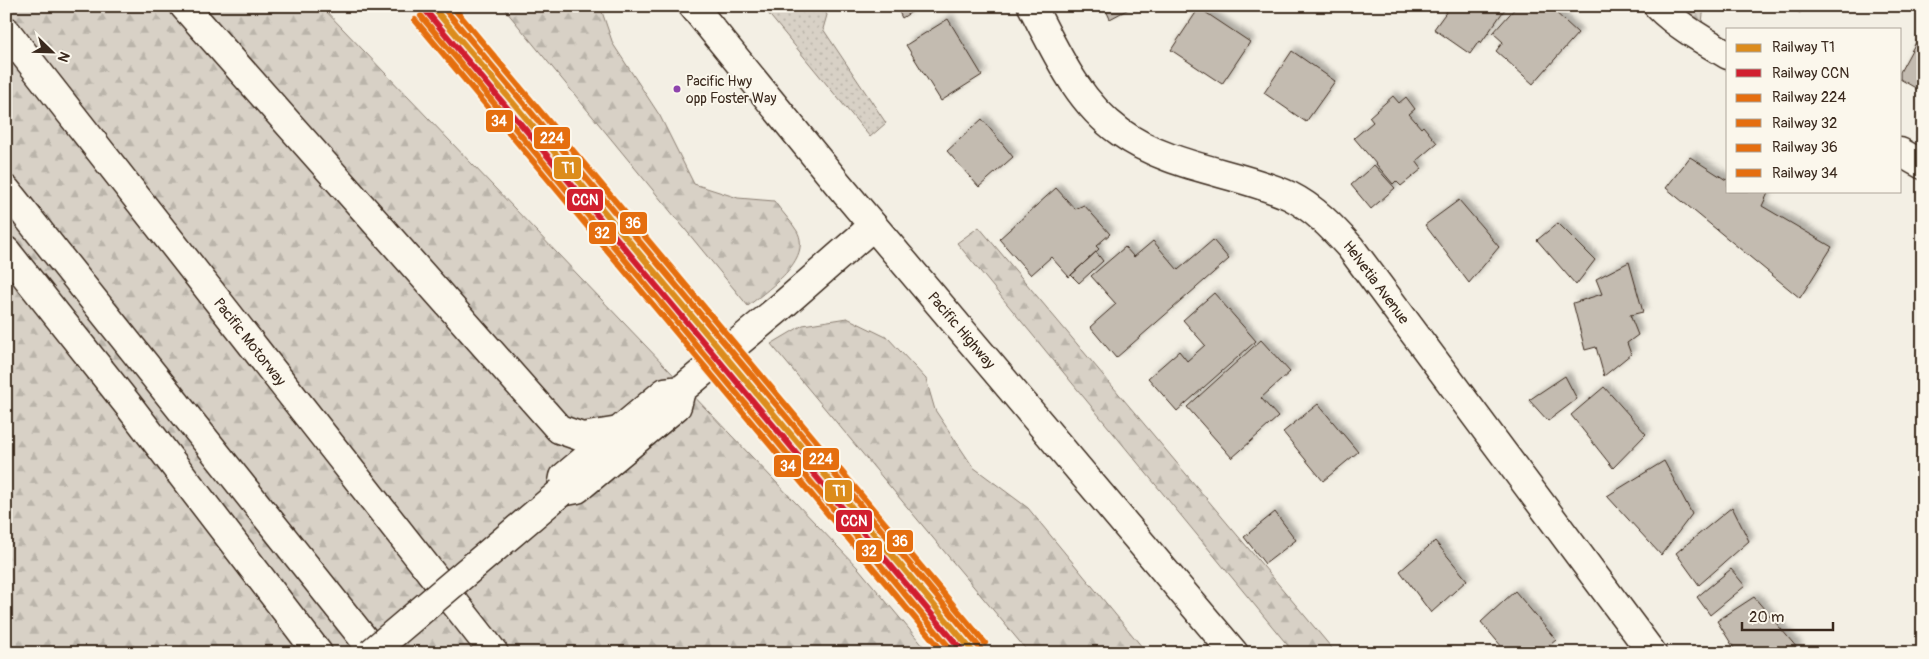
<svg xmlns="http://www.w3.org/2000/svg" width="1929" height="659" font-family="Pangolin,sans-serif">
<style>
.grass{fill:url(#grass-dots);stroke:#8a7e72}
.forest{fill:url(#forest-firs);stroke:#8a7e72}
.building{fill:#c3bbb0;stroke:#3b2a1e;filter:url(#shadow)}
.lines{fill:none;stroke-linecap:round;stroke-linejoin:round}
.minor-casing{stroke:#3b2a1e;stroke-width:31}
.primary-casing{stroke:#3b2a1e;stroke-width:31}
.motorway-casing{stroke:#3b2a1e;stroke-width:31}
.minor{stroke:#fbf7ec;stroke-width:28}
.primary{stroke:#fbf7ec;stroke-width:28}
.motorway{stroke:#fbf7ec;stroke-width:28}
.motorway-bridge-casing{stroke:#3b2a1e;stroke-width:31;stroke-linecap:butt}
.motorway-bridge{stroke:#fbf7ec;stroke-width:28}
.rail-1-casing{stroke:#fbf7ec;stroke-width:10}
.rail-2-casing{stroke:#fbf7ec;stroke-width:10}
.rail-3-casing{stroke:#fbf7ec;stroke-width:10}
.rail-4-casing{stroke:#fbf7ec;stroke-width:10}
.rail-5-casing{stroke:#fbf7ec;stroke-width:10}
.rail-6-casing{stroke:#fbf7ec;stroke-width:10}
.rail-1{stroke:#dc8c1c;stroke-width:6}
.rail-2{stroke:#d11f2f;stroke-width:6}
.rail-3{stroke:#e56e0f;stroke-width:6}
.rail-4{stroke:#e56e0f;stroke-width:6}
.rail-5{stroke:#e56e0f;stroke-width:6}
.rail-6{stroke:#e56e0f;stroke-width:6}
.bus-dot{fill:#8e44ad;stroke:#fbf7ec;stroke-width:2}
.labels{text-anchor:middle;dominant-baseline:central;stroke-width:4;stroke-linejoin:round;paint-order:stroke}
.bus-label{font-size:14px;fill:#3b2a1e;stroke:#fbf7ec;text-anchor:start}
.street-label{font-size:15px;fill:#3b2a1e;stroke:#fbf7ec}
.line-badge{stroke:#fbf7ec;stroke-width:2}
.badge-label{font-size:14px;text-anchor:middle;font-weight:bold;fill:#fff}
</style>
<defs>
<pattern id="grass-dots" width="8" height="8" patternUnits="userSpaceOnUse" patternTransform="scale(1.25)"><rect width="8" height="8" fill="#d8d1c6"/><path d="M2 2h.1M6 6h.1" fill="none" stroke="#bab4aa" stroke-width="1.8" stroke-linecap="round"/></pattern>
<pattern id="forest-firs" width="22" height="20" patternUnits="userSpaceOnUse" patternTransform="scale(1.25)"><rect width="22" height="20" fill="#d8d1c6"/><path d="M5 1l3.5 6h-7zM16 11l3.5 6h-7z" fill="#bab4aa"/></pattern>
<filter id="shadow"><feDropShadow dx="4.5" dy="-4.5" stdDeviation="2.5" flood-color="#0004"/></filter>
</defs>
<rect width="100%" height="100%" fill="#f3efe4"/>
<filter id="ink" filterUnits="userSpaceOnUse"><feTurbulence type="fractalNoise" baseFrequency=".02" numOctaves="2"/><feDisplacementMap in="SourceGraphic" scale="10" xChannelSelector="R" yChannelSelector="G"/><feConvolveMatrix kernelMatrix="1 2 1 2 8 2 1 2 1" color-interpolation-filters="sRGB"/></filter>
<g filter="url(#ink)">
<path class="grass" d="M762 6H822L827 15 823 29 886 123 870 137Z"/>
<path class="forest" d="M6 6H321L859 569 929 653H6Z
M502 6H600L613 44 660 116 694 184 738 198 774 201C781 211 791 221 797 231 813 260 767 290 748 306Z
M1658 6H1704L1700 39Z
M979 227 1336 653H1294L957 243Z
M847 318 888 338 926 379 935 410 973 467 1028 508 1147 653H1029L771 344 803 325Z"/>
<path class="building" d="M896 6H921L902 18Z
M1104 6H1134L1110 19Z
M1440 6H1507L1481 43 1479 41 1470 54 1434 29 1447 11Z
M1517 6H1556L1553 10 1578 33 1533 84 1496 51 1503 42 1493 33Z
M1787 6H1804L1800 13Z
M1908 6H1923V14Z
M1199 8 1250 42 1222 84 1171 50Z
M948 19 982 75 941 101 906 45Z
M1921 33 1923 34V83L1919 90 1900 79V72Z
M1292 51 1335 81 1306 122 1264 93Z
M1393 96 1399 103 1406 97 1415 109 1409 114 1421 128 1423 126 1437 143 1416 161 1422 169 1401 186 1396 181 1393 184 1354 138 1373 122 1369 117Z
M982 119 1013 157 979 187 947 151Z
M1690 157 1726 180 1728 178V191H1769L1762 206 1832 247 1800 298 1666 188Z
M1374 165 1395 188 1371 209 1351 185Z
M1056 188 1075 209 1084 205 1110 234 1096 246 1099 249 1069 277 1051 257 1031 275 999 239Z
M1459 200 1499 247 1469 283 1425 225Z
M1558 223 1595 260 1576 285 1537 240Z
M1213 240 1229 259 1116 358 1090 327 1116 304 1091 276 1125 247 1134 257 1153 241 1178 270Z
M1096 252 1103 261 1079 283 1071 275Z
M1629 262 1643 312 1630 315 1638 335 1627 343 1631 354 1604 376 1596 347 1585 350 1573 303 1602 294 1596 279Z
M1214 293 1256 341 1177 411 1148 378 1179 351 1187 361 1205 345 1183 320Z
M1261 340 1290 372 1261 398 1278 417 1232 458 1187 407Z
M1565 376 1577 399 1548 421 1529 400Z
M1604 387 1646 434 1613 468 1571 415Z
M1318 404 1358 452 1323 481 1283 432Z
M1664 461 1692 514 1661 555 1607 496Z
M1732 507 1749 541 1699 585 1676 553Z
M1275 512 1296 540 1265 564 1244 537Z
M1435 541 1467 580 1431 613 1400 571Z
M1731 569 1745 586 1710 615 1697 597Z
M1515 591 1556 640 1540 653H1507L1481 622Z
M1754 597 1798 649 1793 653H1737L1717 621Z"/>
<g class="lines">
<g class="minor-casing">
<g id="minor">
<path id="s1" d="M1032 6C1056 52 1077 101 1120 132 1171 169 1235 171 1290 196 1314 208 1332 227 1350 247L1652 653"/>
<path d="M1658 6C1678 26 1703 40 1728 55"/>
<path d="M1900 152 1923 165"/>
</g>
</g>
<g class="primary-casing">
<g id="primary">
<path id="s2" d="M693 6 838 184 1234 653"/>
</g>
</g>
<g class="motorway-casing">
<g id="motorway">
<path d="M184 6 559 429 582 437 619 431"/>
<path id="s3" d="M6 31 494 653"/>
<path d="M6 190 375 653"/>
<path d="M6 251 129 406 318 653"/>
<path d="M681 390 677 406 577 489 561 492 564 477 665 392 681 390 783 305 873 226"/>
</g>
</g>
<use href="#minor" class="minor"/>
<use href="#primary" class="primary"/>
<use href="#motorway" class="motorway"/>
<g class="motorway-bridge-casing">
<path id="motorway-bridge" d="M371 653 561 492"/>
</g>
<use href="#motorway-bridge" class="motorway-bridge"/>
<g class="rail-1-casing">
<path id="rail-1" d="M432 6 974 653"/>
</g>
<g class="rail-2-casing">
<path id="rail-2" d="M426 11 964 653"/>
</g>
<g class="rail-3-casing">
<path id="rail-3" d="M442 6 980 648"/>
</g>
<g class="rail-4-casing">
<path id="rail-4" d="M421 16 954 653"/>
</g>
<g class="rail-5-casing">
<path id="rail-5" d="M452 6 985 643"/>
</g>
<g class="rail-6-casing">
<path id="rail-6" d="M415 20 944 653"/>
</g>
<use href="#rail-1" class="rail-1"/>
<use href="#rail-2" class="rail-2"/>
<use href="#rail-3" class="rail-3"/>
<use href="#rail-4" class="rail-4"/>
<use href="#rail-5" class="rail-5"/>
<use href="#rail-6" class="rail-6"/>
</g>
</g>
<circle class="bus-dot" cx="677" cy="89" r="4.5"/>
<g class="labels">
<g class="bus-label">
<text x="686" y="81">Pacific Hwy<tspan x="686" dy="17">opp Foster Way</tspan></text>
</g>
<g class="street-label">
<text stroke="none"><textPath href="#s1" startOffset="461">Helvetia Avenue</textPath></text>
<text stroke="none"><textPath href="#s2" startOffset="421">Pacific Highway</textPath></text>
<text stroke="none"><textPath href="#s3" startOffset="395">Pacific Motorway</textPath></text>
</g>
</g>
<g class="line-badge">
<rect x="485" y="109" width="29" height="24" rx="5" fill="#e56e0f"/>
<rect x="533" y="126" width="38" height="24" rx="5" fill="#e56e0f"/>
<rect x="553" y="156" width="29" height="24" rx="5" fill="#dc8c1c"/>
<rect x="566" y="188" width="38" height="24" rx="5" fill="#d11f2f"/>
<rect x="619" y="211" width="29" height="24" rx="5" fill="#e56e0f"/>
<rect x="588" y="221" width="29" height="24" rx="5" fill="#e56e0f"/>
<rect x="802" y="447" width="38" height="24" rx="5" fill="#e56e0f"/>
<rect x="773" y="454" width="29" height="24" rx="5" fill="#e56e0f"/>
<rect x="824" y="479" width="29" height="24" rx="5" fill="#dc8c1c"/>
<rect x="835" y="509" width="38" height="24" rx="5" fill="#d11f2f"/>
<rect x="886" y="529" width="28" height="24" rx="5" fill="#e56e0f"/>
<rect x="855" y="539" width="28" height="24" rx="5" fill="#e56e0f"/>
</g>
<g class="badge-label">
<text x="499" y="126">34</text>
<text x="552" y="143">224</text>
<text x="568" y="173">T1</text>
<text x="585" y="205">CCN</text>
<text x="633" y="228">36</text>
<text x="602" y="238">32</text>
<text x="821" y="464">224</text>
<text x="788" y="471">34</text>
<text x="839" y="496">T1</text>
<text x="854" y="526">CCN</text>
<text x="900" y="546">36</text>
<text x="869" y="556">32</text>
</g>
<rect width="1929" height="659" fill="none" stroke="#fbf7ec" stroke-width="25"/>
<rect x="12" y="12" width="1904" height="634" fill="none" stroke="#3b2a1e" stroke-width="2" filter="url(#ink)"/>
<rect x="1726" y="28" width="175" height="165" fill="#fbf7ec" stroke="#aea59a"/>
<rect x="1736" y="44" width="25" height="8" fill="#dc8c1c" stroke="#aea59a"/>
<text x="1772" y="52" font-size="15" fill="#3b2a1e">Railway T1</text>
<rect x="1736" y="69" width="25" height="8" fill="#d11f2f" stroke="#aea59a"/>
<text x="1772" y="78" font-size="15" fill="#3b2a1e">Railway CCN</text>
<rect x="1736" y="94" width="25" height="8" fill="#e56e0f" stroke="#aea59a"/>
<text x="1772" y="102" font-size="15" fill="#3b2a1e">Railway 224</text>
<rect x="1736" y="119" width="25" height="8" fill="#e56e0f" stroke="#aea59a"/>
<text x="1772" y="128" font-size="15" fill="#3b2a1e">Railway 32</text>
<rect x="1736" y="144" width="25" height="8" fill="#e56e0f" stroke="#aea59a"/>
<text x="1772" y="152" font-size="15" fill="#3b2a1e">Railway 36</text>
<rect x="1736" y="169" width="25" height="8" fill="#e56e0f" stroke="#aea59a"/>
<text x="1772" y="178" font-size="15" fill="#3b2a1e">Railway 34</text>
<g transform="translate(52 52) rotate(113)" stroke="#fbf7ec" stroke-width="4" paint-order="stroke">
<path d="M0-4L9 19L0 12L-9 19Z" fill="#3b2a1e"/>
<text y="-8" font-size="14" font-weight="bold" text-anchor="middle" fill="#3b2a1e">N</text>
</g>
<path d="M1742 622v8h91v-8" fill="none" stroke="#3b2a1e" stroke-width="2.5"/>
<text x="1749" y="622" font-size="15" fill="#3b2a1e" stroke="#fbf7ec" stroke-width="4" paint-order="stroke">20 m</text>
</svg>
